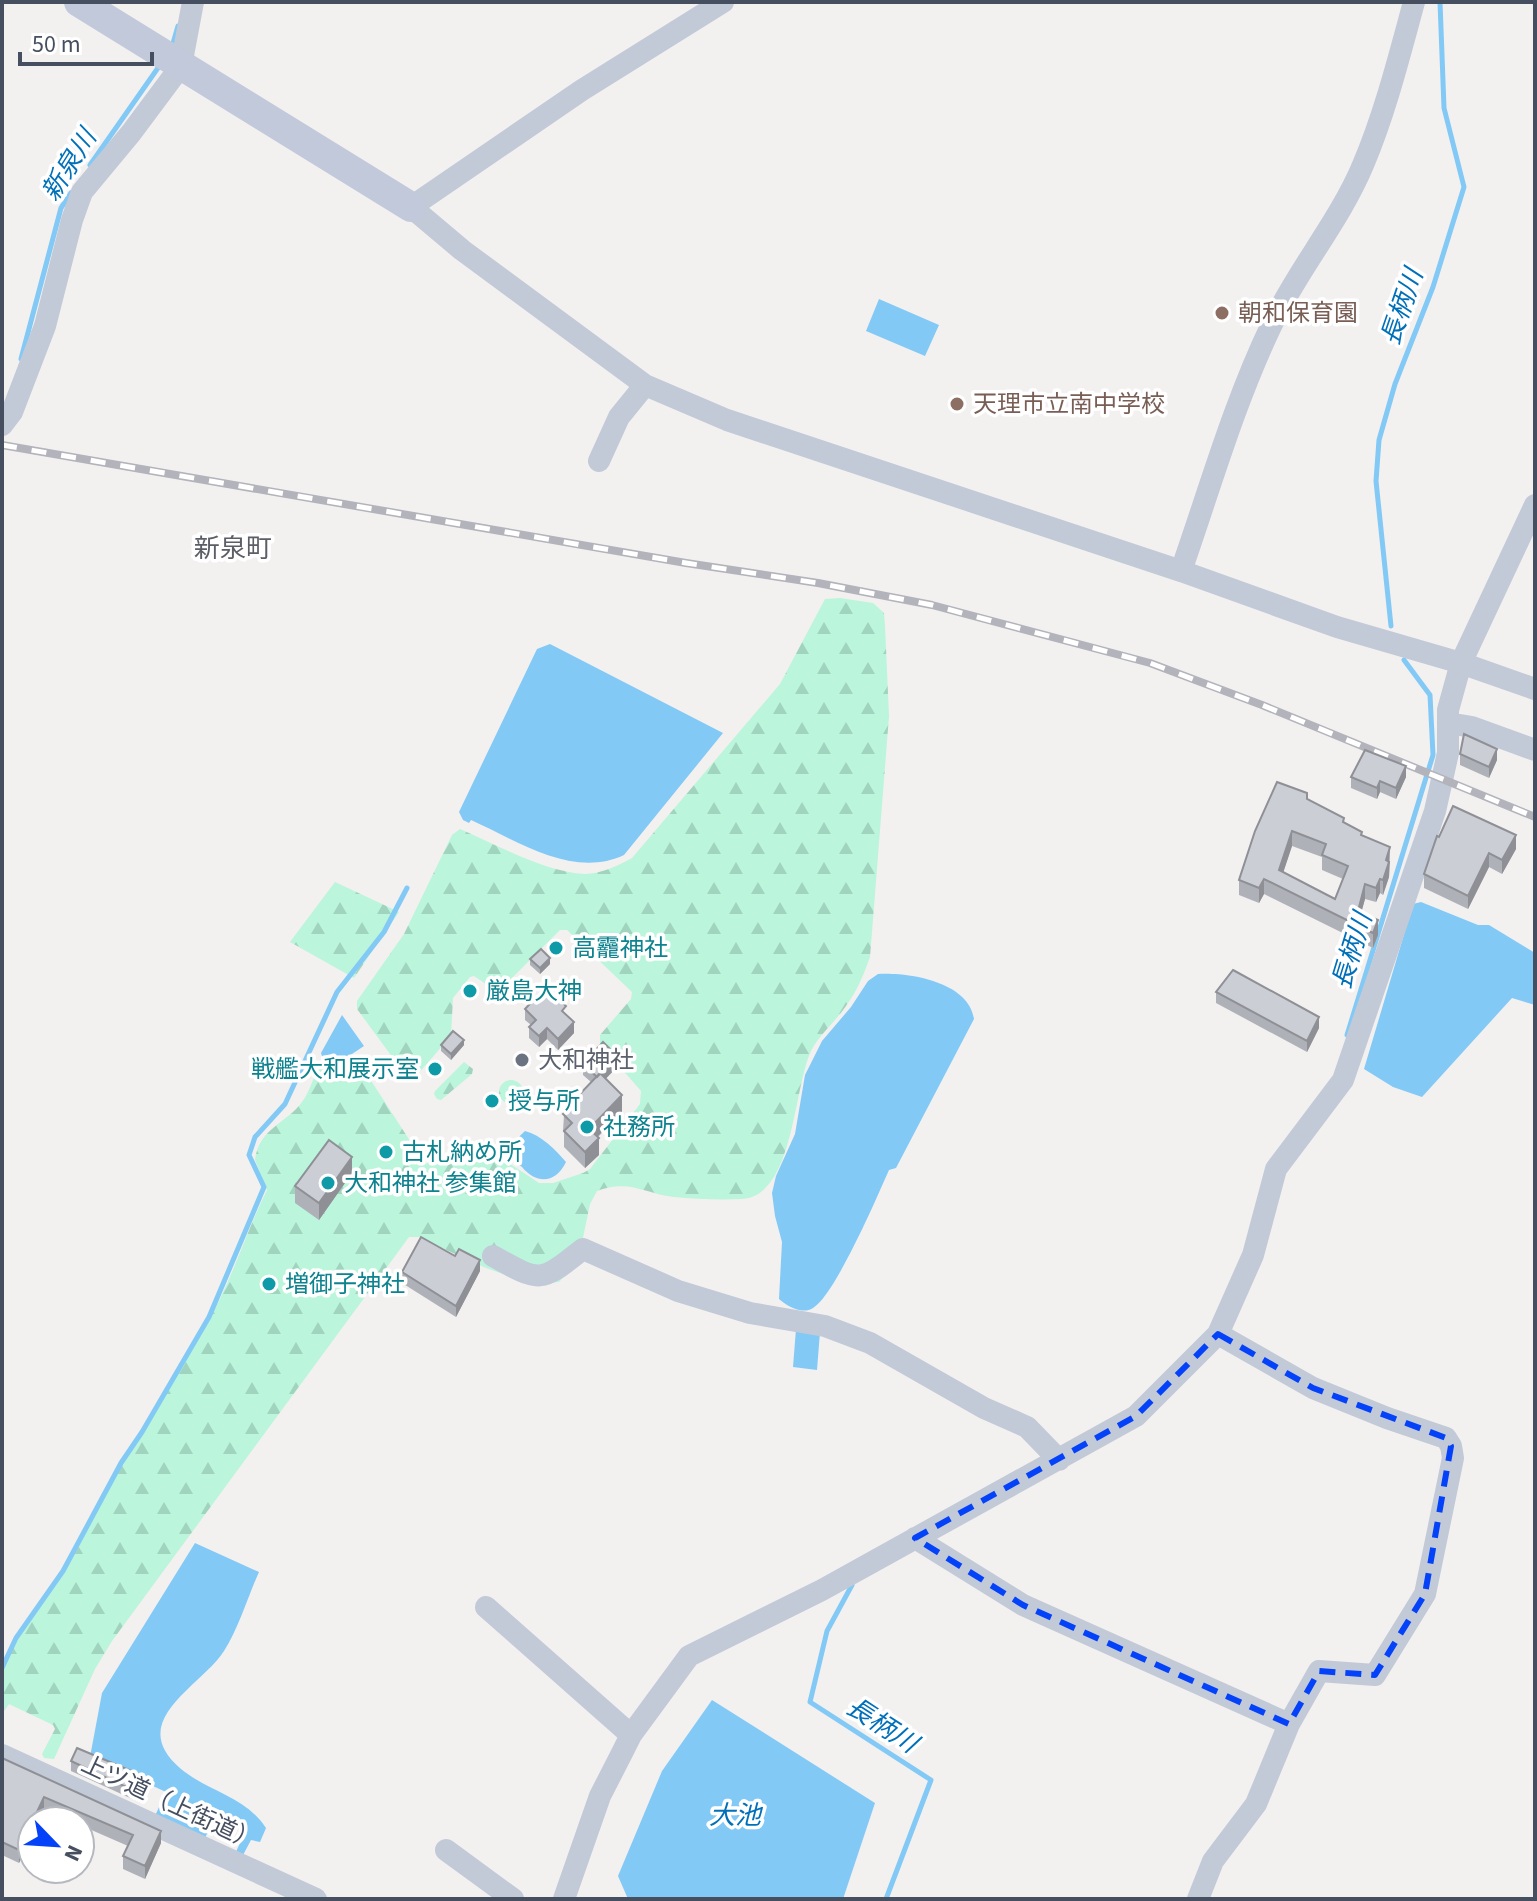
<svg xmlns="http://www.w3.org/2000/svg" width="1537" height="1901" font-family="'Source Sans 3','Noto Sans JP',sans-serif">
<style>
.forest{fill:url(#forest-firs)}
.water{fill:#82c9f6}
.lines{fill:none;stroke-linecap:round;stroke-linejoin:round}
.stream{stroke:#82c9f6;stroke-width:5}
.street{stroke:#c2c9d7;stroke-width:22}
.secondary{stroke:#c1c9db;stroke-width:30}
.rail-casing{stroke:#b2b3bb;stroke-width:8}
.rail{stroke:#fff;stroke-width:5;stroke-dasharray:15;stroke-linecap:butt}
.wall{fill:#afb1b8;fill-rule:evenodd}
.shaded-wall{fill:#8f9096}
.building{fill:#ccced6;stroke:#8f9096;stroke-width:2;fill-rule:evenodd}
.marked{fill:none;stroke:#0442f9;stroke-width:6;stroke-dasharray:16 10;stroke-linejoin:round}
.education-dot{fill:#8d6e63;stroke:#fff;stroke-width:3}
.culture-dot{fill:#0f9aa8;stroke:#fff;stroke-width:3}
.worship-dot{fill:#6b7280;stroke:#fff;stroke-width:3}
.labels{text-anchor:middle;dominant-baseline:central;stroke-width:7;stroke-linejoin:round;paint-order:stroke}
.education-label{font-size:24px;fill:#785e54;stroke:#fff;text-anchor:start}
.culture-label{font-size:24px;fill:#0d838f;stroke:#fff;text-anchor:start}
.worship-label{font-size:24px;fill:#5b616d;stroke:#fff;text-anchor:start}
.street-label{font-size:24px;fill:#464f60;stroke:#fff}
.water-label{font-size:26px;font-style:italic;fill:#0070b9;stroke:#fff}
.neighbourhood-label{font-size:26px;fill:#5c5e66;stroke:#fff}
</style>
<defs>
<pattern id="forest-firs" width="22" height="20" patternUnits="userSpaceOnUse" patternTransform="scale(2)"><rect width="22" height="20" fill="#baf5dc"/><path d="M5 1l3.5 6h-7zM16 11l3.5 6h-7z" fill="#a1d4bf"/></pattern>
</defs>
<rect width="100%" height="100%" fill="#f3f0f0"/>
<path class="forest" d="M840 598 873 603 884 613 885 626 889 716 870 957C864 974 857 991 846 1006 836 1021 821 1033 812 1049 793 1085 795 1197 741 1199 720 1200 695 1199 674 1197 642 1193 630 1179 597 1191L590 1204 578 1262 559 1282C508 1285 464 1257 419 1237H409L112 1641 95 1669 54 1759 44 1758 42 1754 55 1729 53 1725 9 1704 2 1714C2 1702 1 1689 2 1677 6 1645 47 1601 64 1573 85 1538 101 1499 122 1465 151 1416 183 1368 210 1318 233 1277 246 1232 267 1190L255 1160C259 1128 287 1123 302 1102 310 1092 312 1078 320 1068L340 1066 350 1057 355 1056 425 1164 441 1159 491 1161 501 1158 539 1183H553L583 1173 590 1169 640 1104 641 1091 600 1044V1035L631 999 632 992 567 930H560L498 992 474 976 470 977 453 998 451 1036 417 1075 404 1073 357 1009V1001L404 934 452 835 460 829C497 845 545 872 585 874 601 874 619 865 632 858L780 684 825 599Z
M335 882 399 912 354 978 290 942Z
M464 1062 473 1069 472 1074 441 1100 437 1099 434 1094 435 1091Z
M499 1092a12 12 0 1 1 24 0a12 12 0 1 1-24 0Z"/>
<path class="water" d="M879 299 939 325 925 356 866 331Z
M550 644 723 733 624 855C573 879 518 841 471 820L469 823 463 820 459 812 537 649Z
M1421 902 1478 925H1489L1535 953V1005L1512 998 1422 1097 1393 1087 1364 1069 1413 904Z
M878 974C909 972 969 982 974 1019L896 1168 889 1170C877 1197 835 1295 813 1308 802 1315 787 1306 779 1299L782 1242 775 1216 772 1193 776 1176 795 1134 805 1075 822 1041 851 1007 868 981Z
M342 1015 364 1046 340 1062H324L321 1053Z
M525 1131C541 1135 556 1150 566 1162 556 1183 537 1185 522 1167 517 1163 511 1159 511 1152 511 1143 519 1137 525 1131Z
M796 1329 820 1332 817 1370 793 1367Z
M195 1543 259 1572C248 1596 238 1630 224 1651 201 1687 124 1721 181 1769 209 1792 245 1796 266 1828L260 1842 251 1840 242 1857 235 1854 245 1832 215 1817 204 1840 154 1818 166 1792 90 1757 102 1693Z
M712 1700 875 1803 843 1899H628L618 1876 662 1771Z"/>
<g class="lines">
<path class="stream" d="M172 47 178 26
M90 165 160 65
M21 359 61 208 71 193
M1391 626 1376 481 1379 440 1395 384 1433 287 1464 187 1444 108 1440 2
M1347 1035 1433 755 1430 695 1404 660
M852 1585 827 1631 810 1702 931 1780 886 1899
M2 1668 16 1638 63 1571 121 1463 142 1432 209 1317 264 1187 249 1155 255 1137 285 1104 337 992 384 932 407 888"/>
<path class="street" d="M723 2 582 90 411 207 462 250 645 385 727 420 1181 571 1337 627 1461 663 1535 689
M2 425 12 412 45 326 72 220 82 192 131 133 181 66 193 2
M599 461 619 417 645 385
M1181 571C1210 488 1234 403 1272 324 1298 269 1339 222 1363 165 1385 113 1399 57 1414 2
M1448 723 1472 727 1535 750
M493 1256C541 1283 540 1283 583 1249L678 1291 750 1313 825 1326 870 1343 984 1408 1027 1427 1059 1460
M915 1538 1023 1605 1289 1724
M486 1607 631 1735
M2 1755 316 1899
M446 1850 513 1899
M564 1899 600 1796 623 1751 631 1735 689 1656 822 1590 1136 1416 1218 1334 1253 1255 1276 1169 1343 1080 1435 811 1448 753V710L1461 663 1535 505
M1198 1899 1213 1861 1256 1804 1289 1724 1319 1671 1375 1675 1425 1594 1453 1458 1451 1446 1446 1438 1387 1418 1313 1388 1218 1334"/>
<path class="secondary" d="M79 2 411 207"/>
<g class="rail-casing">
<path id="rail" d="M2 445 686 563 818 583 932 605 1150 663 1262 705 1535 817"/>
</g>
<use href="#rail" class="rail"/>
</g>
<path class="wall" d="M1460 754 1497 760 1489 778 1460 765Z
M1351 777H1406L1396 799 1380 792 1377 799 1351 788Z
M1307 799 1344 823 1362 836 1390 862 1389 877 1383 895 1380 893 1376 902 1365 899 1361 912 1378 935 1373 948 1264 894 1259 903 1239 895V880ZM1292 846 1322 857V870L1343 879 1335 899 1283 873Z
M1439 837 1516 849 1502 874 1489 867 1468 909 1424 888V874Z
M530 959 550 964 540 974 530 965Z
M1216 992 1319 1028 1307 1052 1216 1003Z
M525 1009 566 1014 574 1033 558 1050 547 1039 539 1047 529 1038V1027L531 1025 525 1020Z
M441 1045H464L451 1060 441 1051Z
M583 1064 617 1067 605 1079 622 1112 598 1137 599 1155 585 1168 564 1147V1133L563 1131 565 1099 580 1094 591 1082 583 1075Z
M352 1173 319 1220 295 1203V1186Z
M480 1271 456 1317 402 1283V1272Z
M2 1758 161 1843 145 1879 123 1869V1856L128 1846 80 1825V1821H71L44 1810 32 1821V1835L19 1863 2 1855Z
M71 1761 148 1788 141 1803 71 1771Z"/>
<path class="shaded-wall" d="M1497 749V760L1489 778V767Z
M1406 766V777L1396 799V788Z
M1380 781V792L1377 799V788Z
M1292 831V846L1279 885V870Z
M1516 835V849L1502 874V860Z
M1390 847 1389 877 1383 895V880L1386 860Z
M1489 853V867L1468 909V896Z
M1264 879V894L1259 903V888Z
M1380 879V893L1376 902V888Z
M1365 884V899L1358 925V911Z
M1378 920V935L1373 948V933Z
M550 958V964L540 974V968Z
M1319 1017V1028L1307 1052V1041Z
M574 1022V1033L558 1050V1039Z
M547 1028V1039L539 1047V1036Z
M464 1040V1045L451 1060V1054Z
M617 1056V1067L597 1088V1077Z
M622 1095V1112L589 1145V1129Z
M599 1138V1155L585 1168V1152Z
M352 1157V1173L319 1220V1203Z
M480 1260V1271L456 1317V1306Z
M148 1778V1788L141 1803V1794Z
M44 1797V1810L39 1821H33Z
M32 1823V1835L19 1863V1850Z
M161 1831V1843L145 1879V1866Z"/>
<path class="building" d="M1464 734 1497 749 1489 767 1460 754Z
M1365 750 1406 766 1396 788 1380 781 1377 788 1351 777Z
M1277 782 1307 793V799L1344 818 1343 822 1362 832 1361 835 1390 847 1386 860 1389 862 1383 880 1380 879 1376 888 1365 884 1358 911 1378 920 1373 933 1264 879 1259 888 1239 880 1255 831ZM1292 831 1326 844 1322 855 1348 866 1335 899 1279 870Z
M1453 806 1516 835 1502 860 1489 853 1468 896 1424 874 1437 836 1439 837Z
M541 949 550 958 540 968 530 959Z
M1233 970 1319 1017 1307 1041 1216 992Z
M542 991 553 1002 557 998 566 1006 562 1011 574 1022 558 1039 547 1028 539 1036 529 1027 536 1020 525 1009Z
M453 1031 464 1040 451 1054 441 1045Z
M603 1042 617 1056 597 1077 583 1064Z
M600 1073 622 1095 589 1129 599 1138 585 1152 564 1131 572 1123 563 1114 571 1106 565 1099 574 1089 580 1094Z
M329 1140 352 1157 319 1203 295 1186Z
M421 1237 455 1256 459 1249 480 1260 456 1306 402 1272Z
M77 1748 148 1778 141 1794 71 1761Z
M2 1758 161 1831 145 1866 123 1856 133 1835 44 1797 19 1850 2 1842Z"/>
<path class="marked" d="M1218 1334 1313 1388 1446 1438 1451 1446 1425 1594 1375 1675 1319 1671 1289 1724 1023 1605 915 1538 1136 1416Z"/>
<g class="education-dot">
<circle cx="1222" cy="313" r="8"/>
<circle cx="957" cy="404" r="8"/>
</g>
<g class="culture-dot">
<circle cx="556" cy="948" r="8"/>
<circle cx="470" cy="991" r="8"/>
<circle cx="435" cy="1069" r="8"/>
<circle cx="492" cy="1101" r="8"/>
<circle cx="587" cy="1127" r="8"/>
<circle cx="386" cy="1152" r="8"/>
<circle cx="328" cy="1183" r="8"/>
<circle cx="269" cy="1284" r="8"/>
</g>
<circle class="worship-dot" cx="522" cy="1060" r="8"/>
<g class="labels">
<g class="education-label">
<text x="1238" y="313">朝和保育園</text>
<text x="973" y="404">天理市立南中学校</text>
</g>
<g class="culture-label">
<text x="572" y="948">高龗神社</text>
<text x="486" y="991">厳島大神</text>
<text x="419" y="1069" text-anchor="end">戦艦大和展示室</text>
<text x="508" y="1101">授与所</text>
<text x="603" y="1127">社務所</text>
<text x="402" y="1152">古札納め所</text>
<text x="344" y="1183">大和神社 参集館</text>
<text x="285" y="1284">増御子神社</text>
</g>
<g class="worship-label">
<text x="538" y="1060">大和神社</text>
</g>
<g class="street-label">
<text transform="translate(170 1803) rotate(25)">上ツ道（上街道）</text>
</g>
<g class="water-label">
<text transform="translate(69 165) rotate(-58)">新泉川</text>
<text transform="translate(1402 307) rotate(-71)">長柄川</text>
<text transform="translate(1352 951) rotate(-73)">長柄川</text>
<text transform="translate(882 1725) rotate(33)">長柄川</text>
<text x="735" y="1815">大池</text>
</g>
<g class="neighbourhood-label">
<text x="233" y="548">新泉町</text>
</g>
</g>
<rect width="1537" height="1901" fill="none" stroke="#464f60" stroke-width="8"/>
<g transform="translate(56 1845) rotate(115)"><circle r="38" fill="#ffffff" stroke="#b5b9bf" stroke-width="2"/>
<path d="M0-6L14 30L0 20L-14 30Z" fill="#0442f9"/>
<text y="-12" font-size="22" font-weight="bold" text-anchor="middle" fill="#464f60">N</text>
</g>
<path d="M20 52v12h132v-12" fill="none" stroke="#464f60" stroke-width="4"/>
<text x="32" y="52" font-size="24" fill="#464f60" stroke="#ffffff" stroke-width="6" paint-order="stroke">50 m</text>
</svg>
